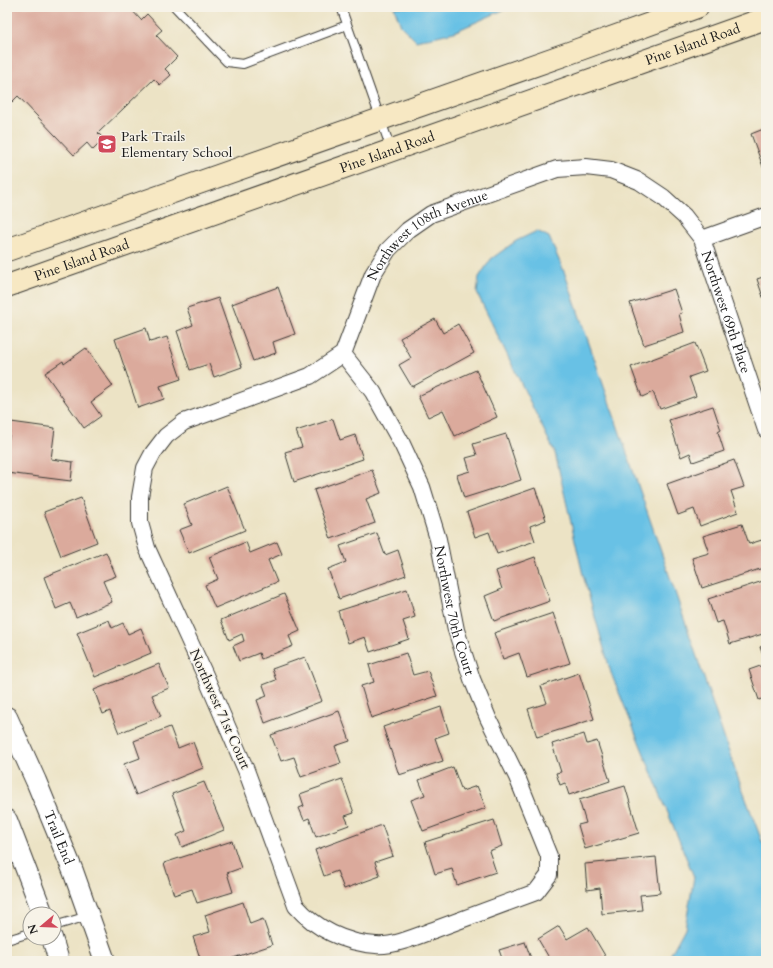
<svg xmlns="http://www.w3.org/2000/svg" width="773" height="968" font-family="Cardo,serif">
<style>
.water{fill:#68c1e5;stroke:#426e80}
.building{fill:#dbaa9c}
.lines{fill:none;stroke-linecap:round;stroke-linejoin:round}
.service-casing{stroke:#3b3a35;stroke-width:10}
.minor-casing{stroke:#3b3a35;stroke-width:18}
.tertiary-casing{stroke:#3b3a35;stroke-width:22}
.secondary-casing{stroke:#3b3a35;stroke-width:24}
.service{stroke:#fff;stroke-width:8}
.minor{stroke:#fff;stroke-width:16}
.tertiary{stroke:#fff;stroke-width:20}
.secondary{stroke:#f7e8c3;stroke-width:22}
.labels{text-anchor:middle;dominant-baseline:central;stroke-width:3;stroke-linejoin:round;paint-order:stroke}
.street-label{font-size:14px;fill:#1c1c1c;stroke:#f7f3e8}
.poi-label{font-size:14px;fill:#1c1c1c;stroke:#f7f3e8;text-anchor:start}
</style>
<rect width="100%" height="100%" fill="#f7f3e8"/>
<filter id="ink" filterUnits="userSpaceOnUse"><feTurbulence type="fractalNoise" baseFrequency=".025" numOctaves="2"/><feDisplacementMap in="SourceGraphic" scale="8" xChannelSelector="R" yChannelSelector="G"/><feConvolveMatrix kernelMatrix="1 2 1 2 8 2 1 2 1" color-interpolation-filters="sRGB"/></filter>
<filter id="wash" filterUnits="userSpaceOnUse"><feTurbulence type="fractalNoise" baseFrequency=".012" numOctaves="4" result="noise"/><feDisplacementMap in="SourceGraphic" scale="16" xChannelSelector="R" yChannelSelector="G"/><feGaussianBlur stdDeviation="0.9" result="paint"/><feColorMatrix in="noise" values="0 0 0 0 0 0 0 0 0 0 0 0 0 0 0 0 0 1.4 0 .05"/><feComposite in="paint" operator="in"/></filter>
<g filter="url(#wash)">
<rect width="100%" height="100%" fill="#ece3c5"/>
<path class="water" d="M394 7H510L454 32 416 41 401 26Z
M537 231 549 237 565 274 675 592 735 770 763 844 766 847V961H667L685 928 694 877 611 673 583 575 555 453 477 293 479 277 491 259 516 241Z"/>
<g id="blocks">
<path class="building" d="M7 7H129L141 20 147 14 162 30 156 35 177 57 165 69 171 75 160 85 154 79 98 133 104 139 93 150 87 143 74 155 18 96 12 102 7 97Z
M766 128V175L751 134Z
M766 276V306L757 279Z
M278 287 295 334 273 342 276 353 253 361 232 304Z
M674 289 682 313 679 314 684 332 644 345 630 303Z
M218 298 242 367 214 377 209 364 190 370 177 331 193 325 187 308Z
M435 319 443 333 458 324 474 353 412 387 399 365 411 358 400 338Z
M146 328 150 342 167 337 181 379 160 386 164 399 138 408 115 339Z
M695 343 706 371 689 377 696 396 660 409 653 392 642 397 631 367Z
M86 348 113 386 91 402 101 416 84 428 45 373 63 361 64 364Z
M476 370 497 417 455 436 443 410 428 417 418 396Z
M713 406 721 430 718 432 724 451 693 462 690 453 681 457 669 420Z
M333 419 340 440 355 435 363 459 294 482 285 452 302 447 296 431Z
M11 422 55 428 51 459 73 462 71 481 7 473V450Z
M506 434 521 480 464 498 457 475 470 471 466 458 477 455 473 444Z
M734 460 744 487 731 491 738 512 700 526 694 509 678 515 667 484Z
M372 470 381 493 366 499 375 523 331 539 314 490Z
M227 486 245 530 189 553 179 530 192 525 184 504Z
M535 488 546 520 530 526 535 541 497 554 489 532 475 537 467 512Z
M81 498 97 542 61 556 44 512Z
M742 524 749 544 762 540 766 553V567L702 588 692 558 709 553 703 536Z
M377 533 385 555 398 550 406 575 339 599 328 569 346 562 340 546Z
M246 542 250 553 277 542 282 554 268 560 277 582 215 608 205 585 218 579 209 557Z
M106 552 116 576 103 581 112 602 76 617 70 603 56 609 44 577Z
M535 557 550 601 494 621 485 596 502 589 496 571Z
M766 580V608H765L766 613V633L730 644 723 621 716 623 708 599Z
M407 589 415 617 403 621 409 639 370 652 365 637 348 643 338 611Z
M284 594 300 631 289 636 293 646 261 659 259 653 239 661 233 646 244 641 242 634 229 640 221 620Z
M553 613 570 663 527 677 519 653 503 659 494 633Z
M109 620 112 628 123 623 128 634 141 628 151 653 95 677 77 633Z
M766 645V697L759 700 749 670 766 664 760 647Z
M406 653 413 675 428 671 437 696 371 718 361 686 374 682 369 665Z
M305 657 322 701 265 723 257 700 267 696 263 685 276 680 272 669Z
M159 664 169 688 152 695 161 716 119 733 110 711 103 714 94 690Z
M579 673 594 719 537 737 528 709 547 703 541 686Z
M441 707 449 733 435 738 443 761 399 775 383 727Z
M339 711 350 741 335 746 341 763 301 777 294 757 281 761 271 735Z
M170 727 178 748 193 742 203 768 136 795 124 764 140 758 134 741Z
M584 734 587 744 597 741 610 781 569 795 565 783 560 785 556 773 561 772 552 744Z
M453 767 462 791 477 786 486 808 423 831 411 800 425 795 419 780Z
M342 779 354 813 345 816 349 825 316 837 309 818 304 820 299 808 304 806 300 794Z
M204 782 224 830 182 847 177 835 186 831 172 794Z
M625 786 639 833 585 849 578 825 586 823 579 800Z
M494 820 502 846 489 851 496 872 457 885 452 869 435 874 425 842Z
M382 825 393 856 375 862 380 876 344 889 337 871 324 876 315 850Z
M232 841 241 868 227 873 233 892 197 903 192 889 174 895 164 863Z
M656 857 660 893 640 895 642 910 602 914 600 888 587 890 585 864Z
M243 902 250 924 263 919 272 945 224 961H201L193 937 210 932 205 915Z
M559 926 567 939 588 927 607 959 604 961H551L538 939Z
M525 942 532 961H503L499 950Z"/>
</g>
</g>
<g filter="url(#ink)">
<use href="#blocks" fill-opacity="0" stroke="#3b3a35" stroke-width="1"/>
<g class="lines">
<g class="service-casing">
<path id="service" d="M175 7 227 62 243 64 347 25
M341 7 391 149
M7 138V148
M54 926 88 916
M7 940 30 933"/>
</g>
<g class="minor-casing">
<g id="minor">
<path d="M702 239 766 216"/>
<path id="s1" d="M343 354 373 392 402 444 422 487 438 539 456 630 472 679 488 718 517 777 549 856V875L536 892C504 904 472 916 439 928 422 934 394 947 376 945 345 943 316 929 296 906L246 770 205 675 147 548 140 523V497L145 468 153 453 166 436 184 422 310 376 343 354 373 274 388 250 408 230 431 214 557 169 586 167 611 170 639 181 663 197 684 216 702 239 766 430"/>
</g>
</g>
<g class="tertiary-casing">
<g id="tertiary">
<path id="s2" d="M7 717 36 781 73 871 105 961"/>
<path d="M7 820 43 914"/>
<path d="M52 938 59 961"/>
</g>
</g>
<g class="secondary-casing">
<g id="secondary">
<path d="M7 250 572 52 697 7"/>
<path id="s3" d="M7 286 766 18"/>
</g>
</g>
<use href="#service" class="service"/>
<use href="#minor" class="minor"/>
<use href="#tertiary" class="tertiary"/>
<use href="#secondary" class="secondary"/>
</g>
</g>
<defs>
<g id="school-square" transform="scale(1)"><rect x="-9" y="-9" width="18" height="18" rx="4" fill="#d1495b" stroke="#f7f3e8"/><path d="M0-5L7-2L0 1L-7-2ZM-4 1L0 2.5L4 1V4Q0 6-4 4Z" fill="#fff"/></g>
</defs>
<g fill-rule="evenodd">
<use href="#school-square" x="107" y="144"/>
</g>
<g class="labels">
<g class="street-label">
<text stroke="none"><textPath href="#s3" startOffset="727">Pine Island Road</textPath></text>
<text stroke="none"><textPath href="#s3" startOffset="403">Pine Island Road</textPath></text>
<text stroke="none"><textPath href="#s1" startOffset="1707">Northwest 108th Avenue</textPath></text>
<text stroke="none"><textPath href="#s3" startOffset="79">Pine Island Road</textPath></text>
<text stroke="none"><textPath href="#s1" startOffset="2104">Northwest 69th Place</textPath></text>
<text stroke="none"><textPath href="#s1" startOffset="283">Northwest 70th Court</textPath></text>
<text transform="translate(220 709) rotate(66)">Northwest 71st Court</text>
<text stroke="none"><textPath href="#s2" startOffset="131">Trail End</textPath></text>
</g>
<g class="poi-label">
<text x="121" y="136">Park Trails<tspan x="121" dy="16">Elementary School</tspan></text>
</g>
</g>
<rect width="773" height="968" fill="none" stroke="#f7f3e8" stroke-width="24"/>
<g transform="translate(42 926) rotate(251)"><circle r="19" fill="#f7f3e8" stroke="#9f9d96"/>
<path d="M0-3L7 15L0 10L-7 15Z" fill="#d1495b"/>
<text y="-6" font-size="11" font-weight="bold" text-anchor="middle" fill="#1c1c1c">N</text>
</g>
</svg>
